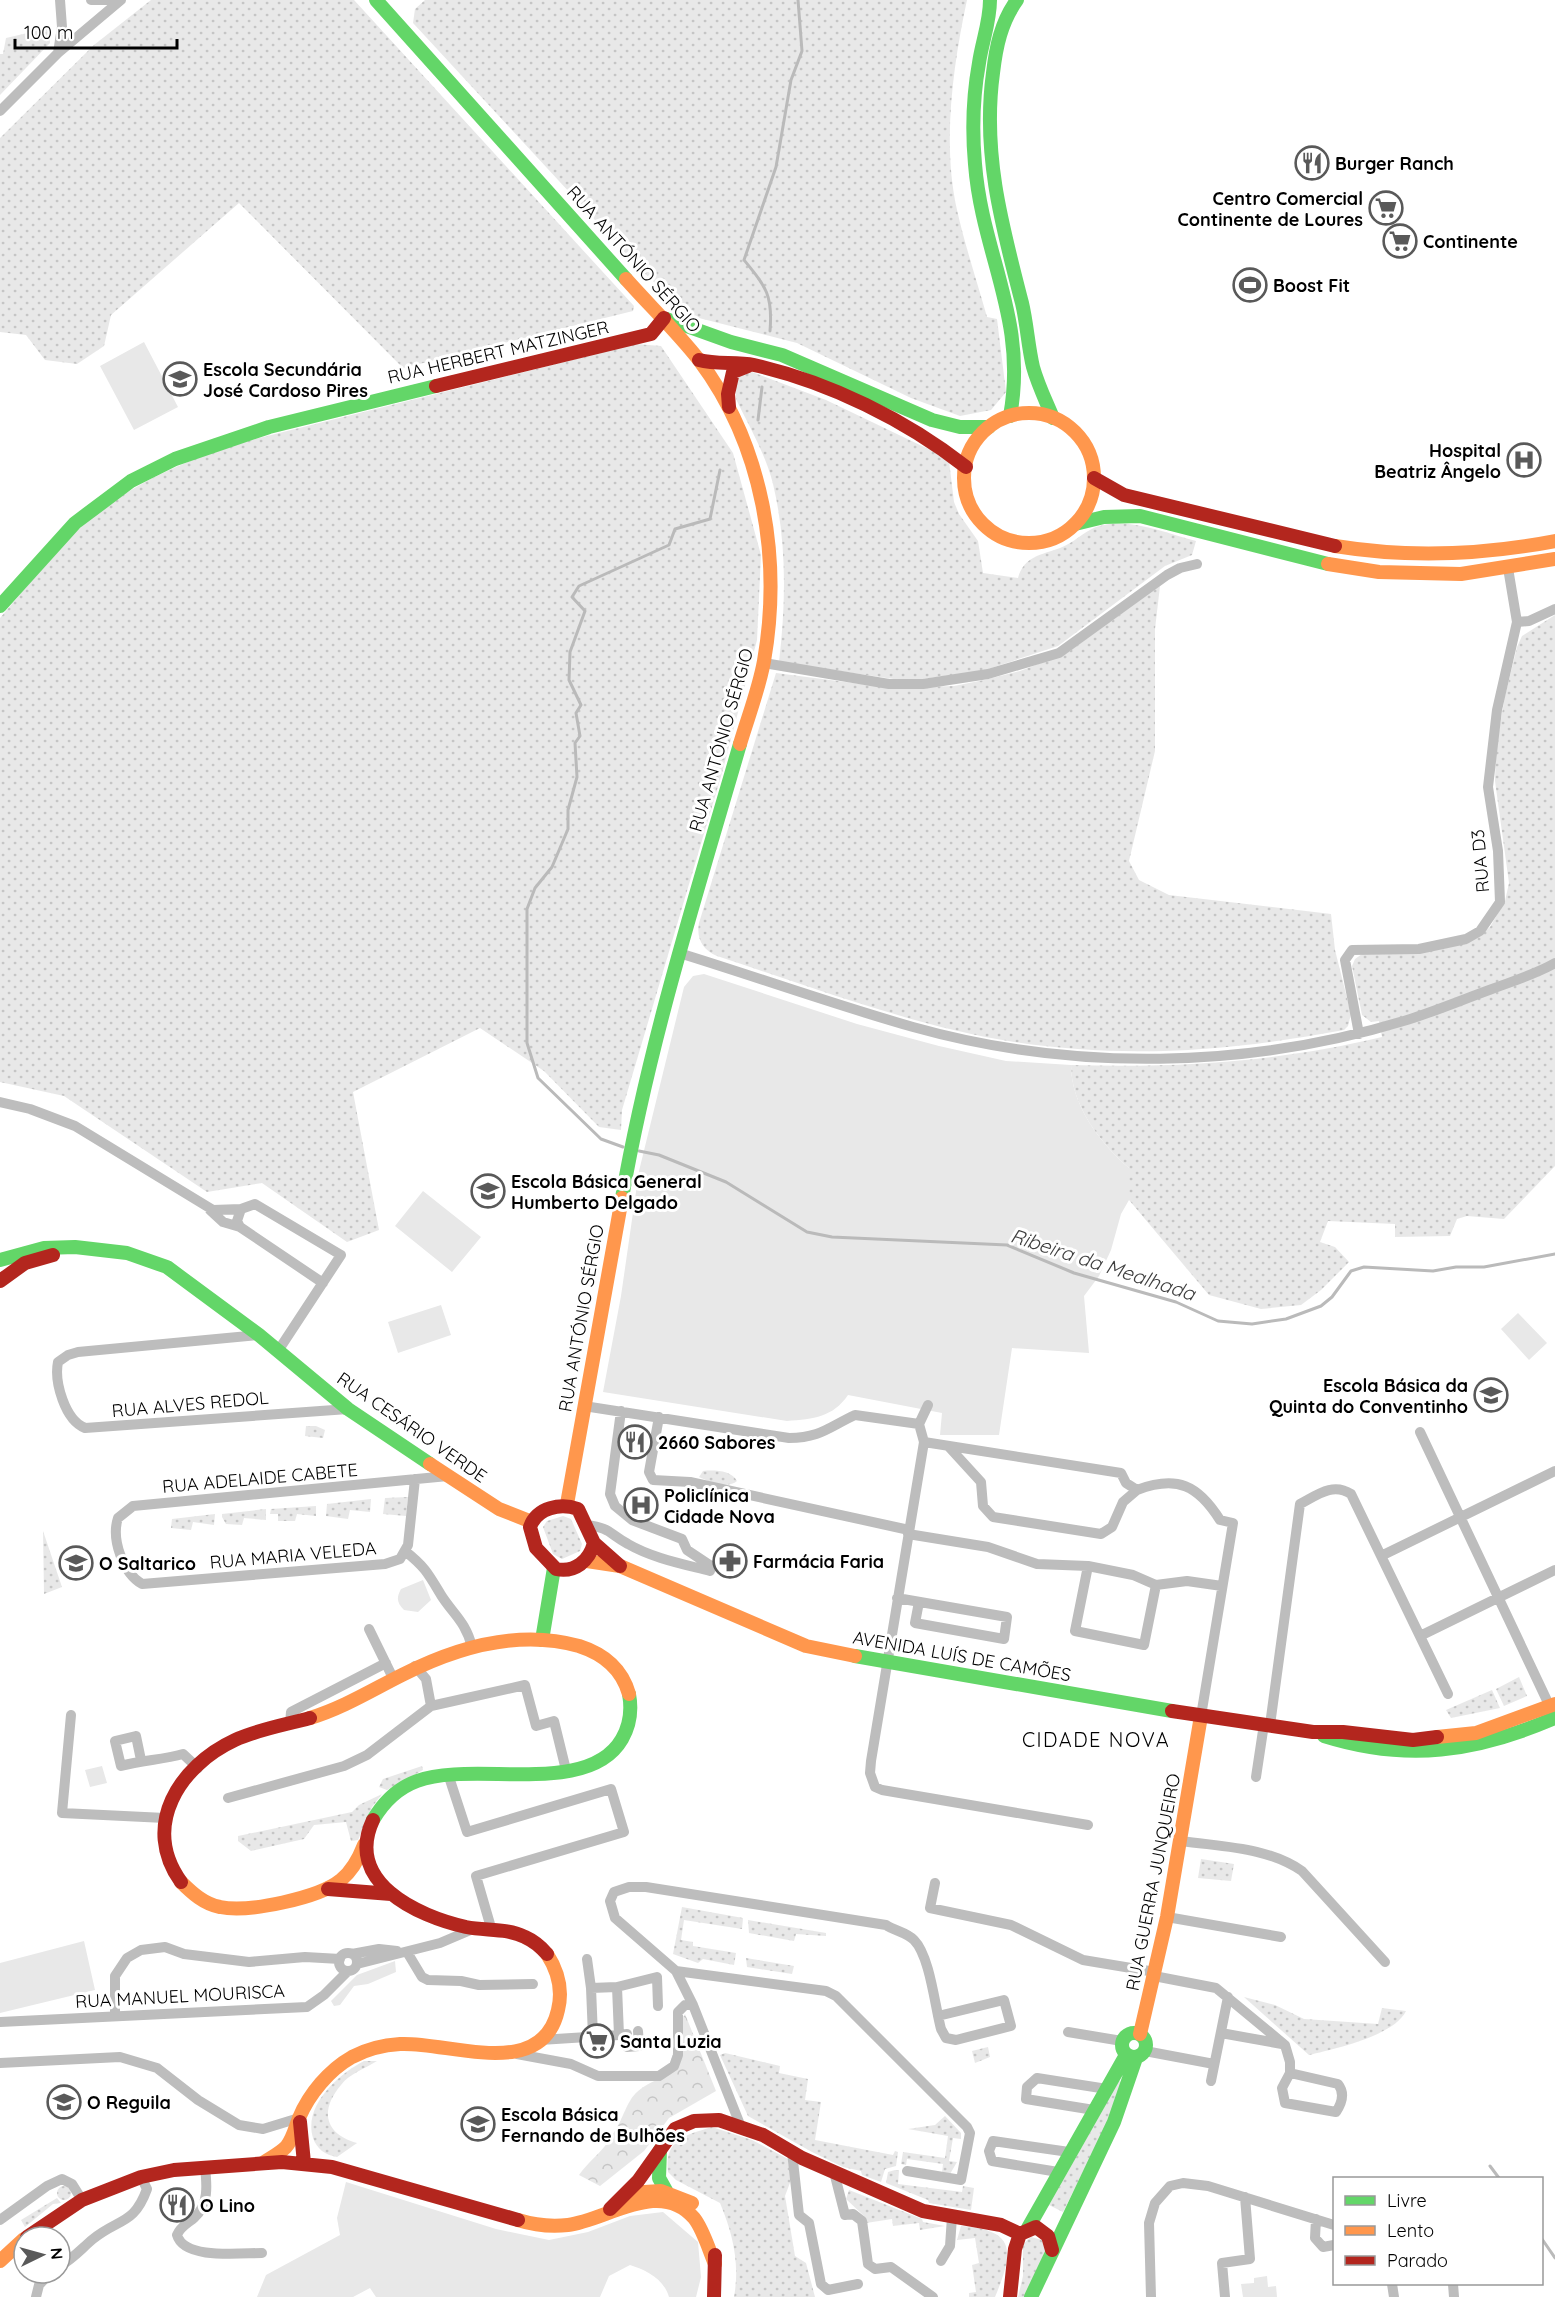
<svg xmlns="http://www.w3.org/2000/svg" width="1555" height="2297" font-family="Quicksand,sans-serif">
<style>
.grass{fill:url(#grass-dots)}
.forest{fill:url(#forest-crowns)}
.green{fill:#e8e8e8}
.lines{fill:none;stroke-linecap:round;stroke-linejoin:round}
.stream{stroke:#bababa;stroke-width:3}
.street{stroke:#bdbdbd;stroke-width:10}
.fast{stroke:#63d668;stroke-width:14}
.slow{stroke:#ff974d;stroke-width:14}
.jam{stroke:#b3261e;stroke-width:14}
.labels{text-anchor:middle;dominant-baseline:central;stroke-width:6;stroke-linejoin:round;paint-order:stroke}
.poi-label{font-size:18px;font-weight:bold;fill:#000;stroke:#fff;text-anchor:start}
.street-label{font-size:18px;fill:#000;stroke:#fff}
.water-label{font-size:20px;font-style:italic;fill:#3e3e3e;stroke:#fff}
.neighbourhood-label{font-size:20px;letter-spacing:1.5px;fill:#000;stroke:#fff}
</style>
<defs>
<pattern id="grass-dots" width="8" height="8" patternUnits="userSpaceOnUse" patternTransform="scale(1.5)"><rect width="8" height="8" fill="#e8e8e8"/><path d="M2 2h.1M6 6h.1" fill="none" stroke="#c5c5c5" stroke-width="1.8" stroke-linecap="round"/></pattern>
<pattern id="forest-crowns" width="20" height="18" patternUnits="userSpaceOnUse" patternTransform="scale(1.5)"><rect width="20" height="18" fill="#e8e8e8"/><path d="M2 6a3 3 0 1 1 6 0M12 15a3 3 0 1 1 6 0" fill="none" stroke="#c5c5c5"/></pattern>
</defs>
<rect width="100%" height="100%" fill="#fff"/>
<path class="grass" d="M151 0H354L634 306 633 311 403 368 239 203 111 315 104 346 77 364 45 360 26 335 0 332V138L94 45Z
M425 0H967C953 65 942 144 957 210 965 246 977 281 987 317L997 319 1006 392 991 410 960 416 911 398 797 343 691 316 643 272 413 23 415 9Z
M49 28 50 43 0 95V54H3L6 38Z
M636 344 661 346 733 453 761 555 757 640 722 773 622 1110 621 1130 599 1127 544 1071 480 1028 353 1092 379 1230 347 1242 262 1183 207 1192 64 1096 0 1082V618C22 593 42 566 66 542 114 491 177 463 243 442Z
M752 372 826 400 945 457 949 461 954 502 959 514 978 541 983 573 1018 578C1024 556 1041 555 1060 548 1074 543 1083 532 1096 527 1128 516 1165 533 1196 541L1192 555 1165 566 1058 646 982 671 907 681 779 662C786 603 787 542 773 484 766 455 749 426 736 399V384L740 375Z
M1160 586 1155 629V751L1129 861 1139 880 1169 895 1331 914 1335 950 1351 1014 1348 1026 1344 1030C1231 1051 1128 1059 1014 1042 913 1026 815 988 717 956 703 950 696 939 699 923L776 673 892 688 954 686 984 680 1020 671 1067 653Z
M1555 615V1166L1504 1219 1467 1216 1457 1219 1450 1236 1395 1237V1224L1328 1221 1320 1242 1335 1247 1349 1262 1321 1290 1301 1305 1261 1309 1209 1295 1129 1200V1168C1100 1143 1071 1105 1071 1065 1179 1068 1277 1062 1382 1037L1379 1021 1371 1022 1362 1015 1352 966 1355 959 1362 954H1409L1477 938 1490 927 1505 901 1509 883 1495 781 1496 748 1505 696 1517 647 1522 636Z
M306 1426H316L325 1430 323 1438 305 1436Z
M703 1471C714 1470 731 1470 737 1481 728 1489 709 1482 699 1477Z
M408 1497 406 1516 383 1514 385 1498Z
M371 1499 370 1512 350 1510 348 1519 326 1516 327 1504Z
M316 1506V1516L297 1514 295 1521H278V1514H270L271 1509Z
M266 1509V1520L244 1518 242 1525 226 1524 222 1517V1514Z
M215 1514 214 1525 193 1522 191 1530 171 1528 172 1519Z
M563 1516 571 1519 582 1544 580 1551 562 1559 553 1554 543 1527 547 1521Z
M43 1531 62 1587 44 1594Z
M1519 1677 1527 1696 1504 1706 1496 1689Z
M1492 1690 1500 1708 1451 1718 1446 1710Z
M422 1766 423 1770 387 1790 379 1787 383 1779Z
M382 1794 372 1807 358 1840 351 1841 346 1822 314 1825 304 1839 251 1851 238 1841V1836L352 1812 359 1805Z
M1201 1859 1234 1864 1231 1881 1198 1878Z
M682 1907 743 1918 742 1929 684 1920 681 1940 693 1942V1946L736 1953 734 1965 703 1959 698 1963 673 1954Z
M748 1920 826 1933V1936L796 1934 794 1941 749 1933Z
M746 1958 794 1966 792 1974 747 1967Z
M1244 1997 1275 2005 1304 2019 1378 2024 1382 2008 1406 2011C1394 2036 1334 2049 1309 2055Z
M988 2047 990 2057 975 2063 972 2051Z
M725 2053 780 2066 779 2073 808 2079 805 2100 821 2102 815 2140 893 2155 895 2151 898 2152 896 2166 885 2169 881 2182 862 2175 861 2171 843 2167 812 2152 748 2116 720 2055Z
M364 2061H377C366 2068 349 2074 341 2085 319 2111 325 2134 357 2143L337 2157C325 2155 317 2149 313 2138 303 2105 339 2074 364 2061Z
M1119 2081 1123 2083 1111 2116 1063 2212 1049 2205Z
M945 2116 961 2133V2139L953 2138 949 2161 957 2162 950 2174 942 2173 943 2164 907 2159 906 2165 901 2164 903 2152 945 2158 948 2136 908 2129 935 2125Z
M712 2127 752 2140 788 2159 791 2180 785 2196 795 2256 806 2263 815 2297H734C740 2264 733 2234 720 2203L676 2180 668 2172C664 2139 686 2135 712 2127Z
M895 2170H899L898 2184 962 2192 963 2186 974 2188 971 2210 929 2203 928 2200 886 2183 888 2172Z
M57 2193a7 7 0 1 1 14 0a7 7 0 1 1-14 0Z
M849 2190 922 2219 923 2222 945 2226 920 2230 919 2223 893 2226 892 2219 866 2223 864 2216 846 2199Z
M57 2198 61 2203 53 2204 25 2227 21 2220Z
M961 2226C1018 2230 1013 2253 995 2297H969V2293L976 2292 972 2265 979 2263 975 2238 957 2240Z
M1031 2237 1042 2240 1046 2249 1026 2297H1018L1023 2276V2244Z"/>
<path class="forest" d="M685 2014 716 2091 669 2118 644 2151 600 2186 579 2175C588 2162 602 2152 610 2139 633 2105 622 2091 668 2076L679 2025Z"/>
<path class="green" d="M144 342 178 407 134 430 100 366Z
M704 974 857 1024 939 1046 1006 1061 1071 1065C1071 1105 1100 1143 1129 1168V1200L1121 1214 1111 1250 1099 1276 1084 1296 1089 1353 1012 1348 999 1435H940L942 1413 848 1395C833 1417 814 1419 787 1421L603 1392 621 1296 639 1171 684 987 693 976Z
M423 1191 481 1237 452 1272 395 1226Z
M441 1305 451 1335 398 1353 388 1322Z
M1518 1313 1547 1343 1529 1360 1501 1329Z
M423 1580 431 1600 418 1612 404 1610C397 1603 396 1598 401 1589Z
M102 1766 107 1783 90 1787 85 1770Z
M84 1941 95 1990 0 2013V1963Z
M395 1961 396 1972 368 1984 354 1986 340 2005 334 2006 331 2001 357 1975Z
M346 2182 496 2229 549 2240 588 2232 630 2216 663 2212 698 2242 701 2277 696 2297H669C664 2279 646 2270 630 2265L609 2276 600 2297H376L370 2288 353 2297H257L266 2275 340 2235 337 2218Z
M1267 2276 1268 2287 1276 2286 1277 2297H1243L1241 2284 1254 2283V2278Z"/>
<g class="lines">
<path class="stream" d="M770 331C773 295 766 287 744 260L776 167 791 80 802 51 798 0
M758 420 762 387
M623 1147 601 1139 538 1078 527 1043V909L535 888 552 867 568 829V810L577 777 575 743 580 736 576 713 581 705 569 680 570 652 585 611 572 597 579 586 669 545 675 529 710 519 720 470
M639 1151 659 1155 726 1182 807 1232 832 1237 1007 1245 1074 1273 1176 1302 1218 1321 1252 1324 1286 1319 1321 1306 1332 1297 1351 1271 1364 1267 1433 1271 1456 1267H1484L1555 1254
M1490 2166 1499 2178
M1542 2239 1555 2258"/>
<path class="street" d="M91 0H113
M58 53 62 27 60 0
M0 111 58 53 121 0
M1517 622 1529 621 1555 609
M764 663 889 684H923L988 674 1059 653 1167 575 1180 568 1197 564
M679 953C757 977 835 1005 913 1027 1074 1072 1247 1069 1407 1020 1436 1011 1464 999 1492 989 1513 981 1536 974 1555 963
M1359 1034 1345 960 1352 950 1419 949 1466 939 1480 931 1500 902 1498 851 1488 787 1497 710 1517 622 1508 568
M0 1102 30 1109 75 1126 213 1210 241 1209
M210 1210 223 1222 240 1227
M259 1335 78 1352 68 1355 58 1362C54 1382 65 1420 85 1428L348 1409
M278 1351 341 1255 255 1204 241 1209 237 1221 240 1227 323 1283
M584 1406 789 1438C820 1438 829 1427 855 1415L919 1424
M659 1417 649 1472 653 1480 690 1482 909 1530
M919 1424 924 1442 871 1761 870 1773 875 1787 882 1790 1088 1825
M919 1424 928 1405
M1420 1432 1552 1711
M924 1442 1121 1473 1126 1483 1137 1490C1177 1475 1198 1485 1220 1520L1233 1523 1201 1716
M949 1447 981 1482 983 1506 993 1517 1101 1534 1112 1527 1123 1502 1137 1490
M415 1479 408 1545 400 1559 385 1564 142 1584C123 1573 111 1539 118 1518L133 1506 448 1476
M586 1525C611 1528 608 1533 628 1544 652 1558 683 1564 710 1571L711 1566 687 1550 682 1539 632 1520 615 1506 610 1494 621 1411
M908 1534 988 1547 1037 1564 1088 1566 1133 1575 1156 1585 1187 1581 1222 1586
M405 1551C425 1567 428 1573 441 1595 453 1614 466 1622 472 1647
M1381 1556 1555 1471
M1088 1566 1075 1631 1144 1645 1156 1585
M897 1598 1007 1617 1004 1639 915 1623 919 1602
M369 1629 393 1678
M1420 1636 1555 1570
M431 1706 525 1685 536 1726 554 1721 566 1770
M71 1715 62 1813 165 1818
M290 1724 291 1712 386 1663
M1270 1725 1300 1504C1317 1495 1333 1482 1351 1494L1448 1694
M141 1760 136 1736 115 1741 121 1766C142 1760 162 1760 183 1754L198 1768
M449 1777 467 1832 611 1789 624 1832 476 1876 492 1931
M1256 1777 1264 1724
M228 1798 344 1766 367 1755 431 1706 426 1679 415 1666
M1182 1841C1223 1847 1267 1847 1302 1871L1385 1962
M935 1883 930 1908 1011 1925 1083 1960 1155 1972
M1167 1917 1281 1937
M407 1952 422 1977 428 1980 461 1981 479 1985 533 1984
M339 1962a9 9 0 1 1 18 0a9 9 0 1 1-18 0Z
M352 1954 379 1949 397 1951
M587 1959 591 1988
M357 1964 440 1943 473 1929
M676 1971 826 1991 836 1996 967 2127 970 2133 961 2180 907 2171
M1154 1976 1216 1988 1285 2045 1290 2062V2073L1338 2084C1345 2093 1342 2103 1336 2112L1285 2103 1282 2088 1290 2073
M617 1987 657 1977 658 2006
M115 2015V1976L127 1958 141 1950 165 1947 184 1954 249 1962 305 1957 340 1959
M0 2022 307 2007 324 1995 348 1971
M1068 2032 1122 2041
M1221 2033 1282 2044
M619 2035 627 2034V2047L639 2046 638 2031
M540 2040 619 2035 617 1987 591 1988 593 2036
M1145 2051 1214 2064
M517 2054 571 2064 598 2076H659L674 2066 678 2055V2012L685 2005H693
M0 2063 120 2057 157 2068 198 2100 239 2125 263 2129 299 2118
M1211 2081 1228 1997
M1094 2110 1026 2099 1027 2087 1037 2078 1107 2089
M741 2127 693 2005 676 1971 615 1918 610 1901 614 1892 629 1887H646L886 1925C895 1931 906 1932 914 1940 930 1956 935 2007 941 2029L946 2038 956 2040 1011 2026 1004 2000 938 2016
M792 2152 799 2215 809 2223 821 2284 828 2290 858 2284
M205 2167C207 2185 209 2205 194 2218 188 2223 180 2227 177 2235 184 2260 240 2253 262 2253
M834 2172 845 2215 853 2214 862 2221 868 2264 875 2269 891 2267 933 2297
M1058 2172 992 2161 989 2151 993 2141 1069 2152
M1316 2219 1315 2238 1323 2247 1334 2245
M0 2220 47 2186 62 2179 72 2184 82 2200
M941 2261 950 2246 952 2217
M60 2266C74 2258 81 2249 93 2239 119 2218 134 2225 147 2189L141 2177
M1392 2284 1394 2297
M1453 2284 1454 2297
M36 2297 39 2285 50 2273
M1151 2297 1149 2223 1155 2203 1170 2186 1183 2183 1208 2186 1334 2225
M1225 2297 1222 2263 1250 2259 1245 2197"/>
<path class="fast" d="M376 0 626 279
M990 0C990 22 982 42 979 63 973 96 972 131 975 164 982 255 1028 320 1010 416
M1017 0C1001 22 996 47 993 73 982 153 1002 226 1022 303 1027 324 1028 346 1033 367 1038 385 1046 401 1053 418
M667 319 731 342 782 355 932 420 960 427H989
M1075 524 1104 517 1140 516 1328 564
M0 606 75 523 131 481 175 459 269 427 436 386
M622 1198C649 1043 696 895 740 744
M0 1260 44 1248 75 1247 127 1253 167 1267 259 1335 348 1409 430 1464
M542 1640 554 1568
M855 1656 1172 1711
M1324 1736C1407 1762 1476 1752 1555 1718
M373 1820C383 1803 398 1788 417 1781 473 1760 588 1798 622 1739 630 1725 632 1710 629 1694
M1122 2045a12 12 0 1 1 24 0a12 12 0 1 1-24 0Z
M660 2150 659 2178 669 2196
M1028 2228 1126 2055
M1031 2297 1114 2122 1136 2058"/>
<path class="slow" d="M626 279C650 306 677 332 699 360 763 445 782 558 764 661 759 689 748 717 740 744
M964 478a65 65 0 1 1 130 0a65 65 0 1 1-130 0Z
M1335 546C1409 558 1482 555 1555 541
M1328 564 1379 572 1461 574 1555 559
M430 1464 499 1509 532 1522
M567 1504 622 1198
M587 1561 620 1566 806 1646 855 1656
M310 1718C343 1708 372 1690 402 1675 455 1648 519 1629 579 1646 604 1654 622 1669 629 1694
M1437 1737 1476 1733 1555 1704
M181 1882C192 1893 204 1904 220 1907 248 1913 319 1898 341 1880 352 1871 359 1858 364 1845
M1140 2034 1167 1917 1201 1716
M263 2163C270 2158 279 2154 286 2147 293 2139 295 2128 299 2118 309 2094 329 2070 352 2057 367 2049 383 2045 400 2044 448 2041 542 2082 558 2010 563 1990 558 1971 547 1954
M628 2193 661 2191 692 2203
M518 2220C534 2225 551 2227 568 2225 607 2220 660 2178 694 2218 703 2229 709 2250 715 2264
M0 2261 24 2239"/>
<path class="jam" d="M699 360C717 365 736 361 754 365 829 382 906 420 966 467
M436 386 651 334 664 318
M729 407 728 394 733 372 748 366
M1094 478 1124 495 1335 546
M0 1281 25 1263 53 1255
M594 1543C589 1561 575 1573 556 1569L536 1548 530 1527C537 1507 561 1503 578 1509L594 1543 620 1566
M1172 1711 1313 1732H1343L1413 1740 1437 1737
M373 1820C344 1882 417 1916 466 1927 486 1931 507 1928 525 1937 534 1941 541 1947 547 1954
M181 1882C141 1826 179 1766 235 1740 259 1729 285 1725 310 1718
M328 1889 391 1894
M300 2122 304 2163
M610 2209 638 2181 675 2129 694 2121 719 2120 763 2135 802 2158 923 2211 1001 2225 1020 2234
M27 2237 82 2200 141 2177 174 2170 282 2162 332 2167 518 2220
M714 2297 715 2255
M1010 2297 1015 2249 1020 2234 1036 2227 1048 2236 1052 2250"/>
</g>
<defs>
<g id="restaurant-ring" transform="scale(1.725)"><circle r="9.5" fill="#fff" stroke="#595959" stroke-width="1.5"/><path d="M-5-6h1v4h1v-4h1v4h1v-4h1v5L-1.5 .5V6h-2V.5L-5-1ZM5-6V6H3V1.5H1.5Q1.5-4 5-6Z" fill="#595959"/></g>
<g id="supermarket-ring" transform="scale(1.725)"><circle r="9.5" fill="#fff" stroke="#595959" stroke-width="1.5"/><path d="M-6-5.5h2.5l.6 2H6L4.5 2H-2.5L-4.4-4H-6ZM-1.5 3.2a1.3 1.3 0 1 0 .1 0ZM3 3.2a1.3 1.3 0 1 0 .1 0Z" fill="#595959"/></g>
<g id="stadium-ring" transform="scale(1.725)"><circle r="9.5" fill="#fff" stroke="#595959" stroke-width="1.5"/><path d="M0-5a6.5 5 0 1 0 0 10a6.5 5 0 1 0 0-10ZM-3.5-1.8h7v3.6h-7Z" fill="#595959"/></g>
<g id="school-ring" transform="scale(1.725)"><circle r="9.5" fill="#fff" stroke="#595959" stroke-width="1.5"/><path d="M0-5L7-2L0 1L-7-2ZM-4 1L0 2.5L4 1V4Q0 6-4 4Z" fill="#595959"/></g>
<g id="hospital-ring" transform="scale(1.725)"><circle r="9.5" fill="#fff" stroke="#595959" stroke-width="1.5"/><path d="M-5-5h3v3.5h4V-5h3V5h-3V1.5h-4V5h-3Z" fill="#595959"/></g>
<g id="pharmacy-ring" transform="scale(1.725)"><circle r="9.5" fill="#fff" stroke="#595959" stroke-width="1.5"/><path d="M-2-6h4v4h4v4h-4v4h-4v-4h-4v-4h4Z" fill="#595959"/></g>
</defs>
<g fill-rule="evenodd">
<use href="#restaurant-ring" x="1312" y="163"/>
<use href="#supermarket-ring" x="1386" y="208"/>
<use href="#supermarket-ring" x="1400" y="241"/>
<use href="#stadium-ring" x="1250" y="285"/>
<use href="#school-ring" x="180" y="379"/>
<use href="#hospital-ring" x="1524" y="460"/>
<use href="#school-ring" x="488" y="1191"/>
<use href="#school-ring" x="1491" y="1395"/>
<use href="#restaurant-ring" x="635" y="1442"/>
<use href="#hospital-ring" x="641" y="1505"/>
<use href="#pharmacy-ring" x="730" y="1561"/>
<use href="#school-ring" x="76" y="1563"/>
<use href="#supermarket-ring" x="597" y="2041"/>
<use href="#school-ring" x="64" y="2102"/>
<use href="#school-ring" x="478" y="2124"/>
<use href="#restaurant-ring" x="177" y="2205"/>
</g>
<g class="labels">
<g class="poi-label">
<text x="1335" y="163">Burger Ranch</text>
<text x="1363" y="198" text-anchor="end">Centro Comercial<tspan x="1363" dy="21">Continente de Loures</tspan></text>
<text x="1423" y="241">Continente</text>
<text x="1273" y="285">Boost Fit</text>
<text x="203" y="369">Escola Secundária<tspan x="203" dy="21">José Cardoso Pires</tspan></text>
<text x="1501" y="450" text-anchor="end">Hospital<tspan x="1501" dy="21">Beatriz Ângelo</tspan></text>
<text x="511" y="1181">Escola Básica General<tspan x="511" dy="21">Humberto Delgado</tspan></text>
<text x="1468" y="1385" text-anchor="end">Escola Básica da<tspan x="1468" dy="21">Quinta do Conventinho</tspan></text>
<text x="658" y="1442">2660 Sabores</text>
<text x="664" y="1495">Policlínica<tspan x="664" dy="21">Cidade Nova</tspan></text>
<text x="753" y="1561">Farmácia Faria</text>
<text x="99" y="1563">O Saltarico</text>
<text x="620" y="2041">Santa Luzia</text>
<text x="87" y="2102">O Reguila</text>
<text x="501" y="2114">Escola Básica<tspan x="501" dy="21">Fernando de Bulhões</tspan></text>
<text x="200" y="2205">O Lino</text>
</g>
<g class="street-label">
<text transform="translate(634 259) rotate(48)">RUA ANTÓNIO SÉRGIO</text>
<text transform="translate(498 352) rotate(-13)">RUA HERBERT MATZINGER</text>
<text transform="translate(721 740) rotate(-74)">RUA ANTÓNIO SÉRGIO</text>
<text transform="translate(1480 861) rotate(-95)">RUA D3</text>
<text transform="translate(581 1318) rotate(-80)">RUA ANTÓNIO SÉRGIO</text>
<text transform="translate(190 1404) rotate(-5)">RUA ALVES REDOL</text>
<text transform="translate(412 1427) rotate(35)">RUA CESÁRIO VERDE</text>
<text transform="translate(260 1478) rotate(-5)">RUA ADELAIDE CABETE</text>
<text transform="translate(293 1555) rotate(-5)">RUA MARIA VELEDA</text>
<text transform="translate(962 1656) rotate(10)">AVENIDA LUÍS DE CAMÕES</text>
<text transform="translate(1153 1882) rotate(-79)">RUA GUERRA JUNQUEIRO</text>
<text transform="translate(180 1996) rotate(-3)">RUA MANUEL MOURISCA</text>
</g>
<g class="water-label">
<text transform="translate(1103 1264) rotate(18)">Ribeira da Mealhada</text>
</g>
<g class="neighbourhood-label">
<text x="1096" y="1739">CIDADE NOVA</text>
</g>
</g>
<rect x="1333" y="2177" width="210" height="108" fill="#ffffff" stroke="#999999" stroke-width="1.5"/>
<rect x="1345" y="2196" width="30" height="9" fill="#63d668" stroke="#999999" stroke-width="1.5"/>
<text x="1387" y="2207" font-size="18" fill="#000000">Livre</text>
<rect x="1345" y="2226" width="30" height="9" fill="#ff974d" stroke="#999999" stroke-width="1.5"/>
<text x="1387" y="2237" font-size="18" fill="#000000">Lento</text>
<rect x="1345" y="2256" width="30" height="9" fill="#b3261e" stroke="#999999" stroke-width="1.5"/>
<text x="1387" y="2267" font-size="18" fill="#000000">Parado</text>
<g transform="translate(42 2255) rotate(85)"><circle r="28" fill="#ffffff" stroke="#999999" stroke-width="1.5"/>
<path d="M0-4.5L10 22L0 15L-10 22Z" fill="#595959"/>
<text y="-9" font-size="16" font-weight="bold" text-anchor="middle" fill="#000000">N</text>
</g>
<path d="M15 39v9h162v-9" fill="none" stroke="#000000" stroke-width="3"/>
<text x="24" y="39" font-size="18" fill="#000000" stroke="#ffffff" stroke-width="4.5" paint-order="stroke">100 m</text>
</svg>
